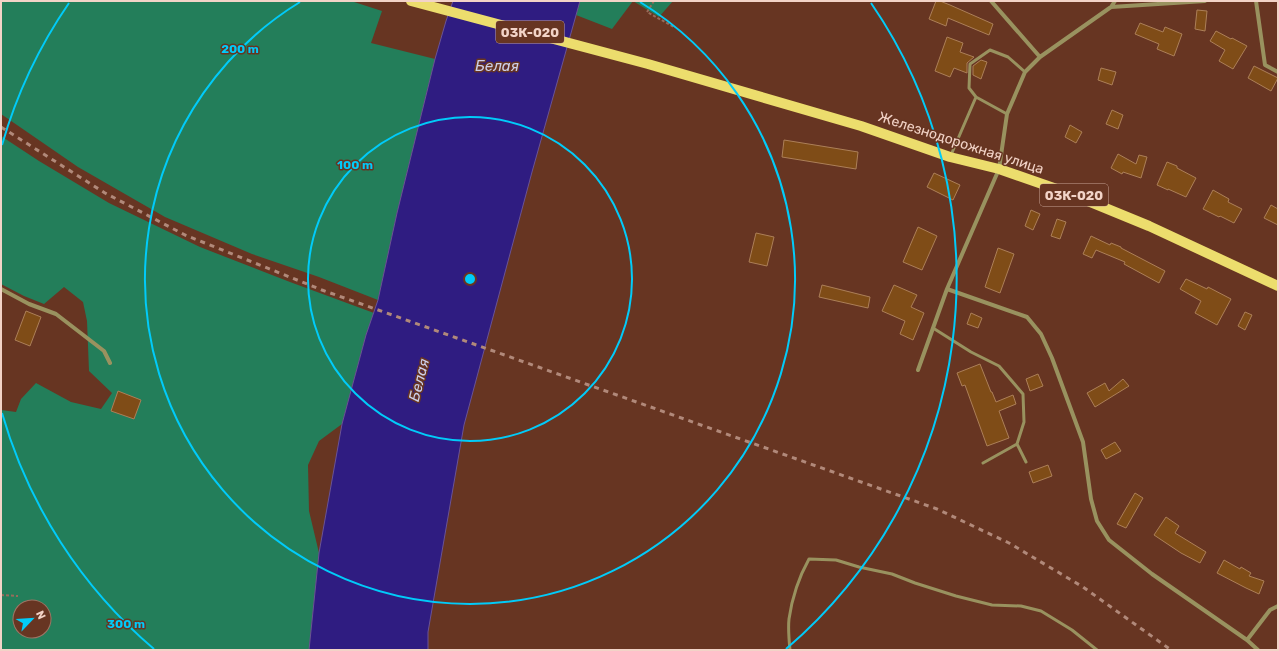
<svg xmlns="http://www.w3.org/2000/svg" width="1279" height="651" font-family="Rubik,sans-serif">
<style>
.green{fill:#237e5a;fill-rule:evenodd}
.water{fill:#2f1c81;stroke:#6a5396}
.building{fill:#7f4c17;stroke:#ac7f58}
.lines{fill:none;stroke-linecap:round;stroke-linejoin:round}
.path{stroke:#976c5b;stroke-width:2;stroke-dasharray:3 2;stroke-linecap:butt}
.service{stroke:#99925f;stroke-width:3}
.minor{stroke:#99925f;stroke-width:4}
.primary{stroke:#ecdd6d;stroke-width:10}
.rail{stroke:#b1897a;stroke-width:3;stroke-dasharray:5 5;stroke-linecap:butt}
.ring{fill:none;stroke:#01cbf9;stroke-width:2}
.labels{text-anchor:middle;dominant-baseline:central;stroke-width:3;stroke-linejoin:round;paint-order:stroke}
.shield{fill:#673522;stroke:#c8a496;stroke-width:1}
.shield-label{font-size:13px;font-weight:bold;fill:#f2d3c7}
.street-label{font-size:14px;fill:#f2d3c7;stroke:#673522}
.water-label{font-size:15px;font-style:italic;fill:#cccfea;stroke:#673522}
.centre{fill:#01cbf9;stroke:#673522;stroke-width:2}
.ring-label{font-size:12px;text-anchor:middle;font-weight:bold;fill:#01cbf9;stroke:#673522;stroke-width:3;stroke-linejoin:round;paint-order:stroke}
</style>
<rect width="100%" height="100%" fill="#673522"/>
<path class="green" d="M1 1H351L382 11 371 43 435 59 397 213 378 300 319 277 252 254 165 217 78 167 1 114Z
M580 1H673L659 17 633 1 612 29 576 15Z
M1 136 39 161 109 203 200 247 290 282 374 313 366 335 342 424 319 441 308 465 309 511 319 553 309 650H1V410L16 412 21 399 36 383 71 402 101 409 112 393 89 371 87 321 83 302 64 287 44 304 24 296 1 284ZM20 607H44V631H20Z"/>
<path class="water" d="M453 1H580L532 172 464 425 428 632V650H309L319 553 342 424 366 335 378 300 397 213 435 59 446 21Z"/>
<path class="building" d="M936 1H940L950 5 993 24 989 35 948 18 946 26 929 19Z
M1197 10 1207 11 1205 31 1195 29Z
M1140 23 1163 32 1165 27 1182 34 1174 56 1157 49 1159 44 1135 34Z
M1216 31 1231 39 1232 38 1247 46 1233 69 1219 61 1225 50 1210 41Z
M947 37 963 43 960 52 974 57 967 63V73L954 68 950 77 935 71Z
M981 60 987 62 981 79 973 75V66Z
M1254 66 1278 78 1271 91 1248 78Z
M1101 68 1116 72 1112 85 1098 80Z
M1112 110 1123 115 1118 129 1106 124Z
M1070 125 1082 132 1076 143 1065 137Z
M784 140 858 152 856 169 782 157Z
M1118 154 1136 164 1139 155 1147 157 1141 178 1123 172 1122 174 1111 168Z
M1167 162 1177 166V168L1196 178 1186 197 1168 189V190L1157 185Z
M934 173 960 185 953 200 927 187Z
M1213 190 1229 199 1228 202 1242 209 1234 223 1220 216 1219 217 1203 209Z
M1271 205 1278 209V225L1264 218Z
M1031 210 1040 214 1033 230 1025 226Z
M1057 219 1066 222 1060 239 1051 236Z
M918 227 937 236 922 270 903 262Z
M756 233 774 237 767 266 749 262Z
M1091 236 1110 245 1111 243 1121 247V248L1165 271 1159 283 1124 264 1125 262 1096 250 1092 258 1083 254Z
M998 248 1014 254 1000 293 985 287Z
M1186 279 1207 289 1208 287 1231 299 1217 325 1195 313 1201 301 1180 289Z
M822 285 870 297 868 308 819 297Z
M894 285 917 295 911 307 924 313 913 340 900 334 905 321 882 311Z
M26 311 41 317 30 346 15 340Z
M1245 312 1252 315 1245 330 1238 326Z
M971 313 982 318 978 328 967 324Z
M980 364 991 392H992L996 402 1013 395 1016 404 999 411 1009 438 987 446 965 385 962 386 957 373Z
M1038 374 1043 386 1030 391 1026 379Z
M1123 379 1129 386 1095 407 1087 393 1105 383 1109 391Z
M118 391 141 400 134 419 111 411Z
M1115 442 1121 451 1106 459 1101 450Z
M1048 465 1052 476 1033 483 1029 472Z
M1135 493 1143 498 1126 528 1117 524Z
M1166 517 1179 526 1175 533 1206 552 1200 563 1181 553 1154 535Z
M1224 560 1240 569 1241 567 1251 573 1249 576 1264 581 1259 594 1246 588 1217 573Z"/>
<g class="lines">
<path class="path" d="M654 1 647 12 674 27
M1 595 18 596"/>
<path class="service" d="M976 97 1007 114
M951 155 976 97 969 88 970 64 990 50 1008 57 1025 72
M933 328 971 352 999 366 1023 394 1024 422 1017 444 1026 462
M983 463 1017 444
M790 650C789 640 788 628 789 619 792 598 799 577 809 559L836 560 859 567 892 574 915 583 956 596 992 605 1021 606 1041 611 1072 630 1097 650"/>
<path class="minor" d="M991 1 1040 57
M1256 1 1265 65 1278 72
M1111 7 1205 1
M1 289 29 304 56 314 104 351 110 363
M947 289 1027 317 1041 334 1052 358 1083 442 1091 499 1097 521 1109 540 1152 574 1247 640 1258 650
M918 370 947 289 999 169 1007 114 1025 72 1040 57 1111 7 1115 1
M1247 640 1270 610 1278 606"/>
<path class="primary" d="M411 1 648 64 861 126 950 157 999 169 1071 194 1149 226 1278 286"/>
<path class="rail" d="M1 127 105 193 185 235 322 290 937 509 1009 543 1083 587 1171 650"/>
</g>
<g class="ring">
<circle cx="470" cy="279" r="162"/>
<path d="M640 2A325 325 0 1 1 300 2"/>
<path d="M154 649A487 487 0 0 1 2 413M2 145A487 487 0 0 1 69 3M871 3A487 487 0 0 1 786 649"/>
</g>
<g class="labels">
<g class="shield">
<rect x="496" y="21" width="68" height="22" rx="3"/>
<rect x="1040" y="184" width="68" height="22" rx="3"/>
</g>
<g class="shield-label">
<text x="530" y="32">03К-020</text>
<text x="1074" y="195">03К-020</text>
</g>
<g class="street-label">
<text transform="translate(961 143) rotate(18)">Железнодорожная улица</text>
</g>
<g class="water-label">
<text x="497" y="66">Белая</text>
<text transform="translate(419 380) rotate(-76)">Белая</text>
</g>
</g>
<circle cx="470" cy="279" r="6" class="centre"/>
<g class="ring-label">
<text x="240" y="53">200 m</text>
<text x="355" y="169">100 m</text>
<text x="126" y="628">300 m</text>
</g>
<rect width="1279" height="651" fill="none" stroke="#f2d3c7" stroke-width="4"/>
<g transform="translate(32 619) rotate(65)"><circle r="19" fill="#673522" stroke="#9f7464"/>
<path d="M0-3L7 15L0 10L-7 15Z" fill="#01cbf9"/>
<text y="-6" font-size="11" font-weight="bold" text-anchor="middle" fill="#f2d3c7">N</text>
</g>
</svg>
